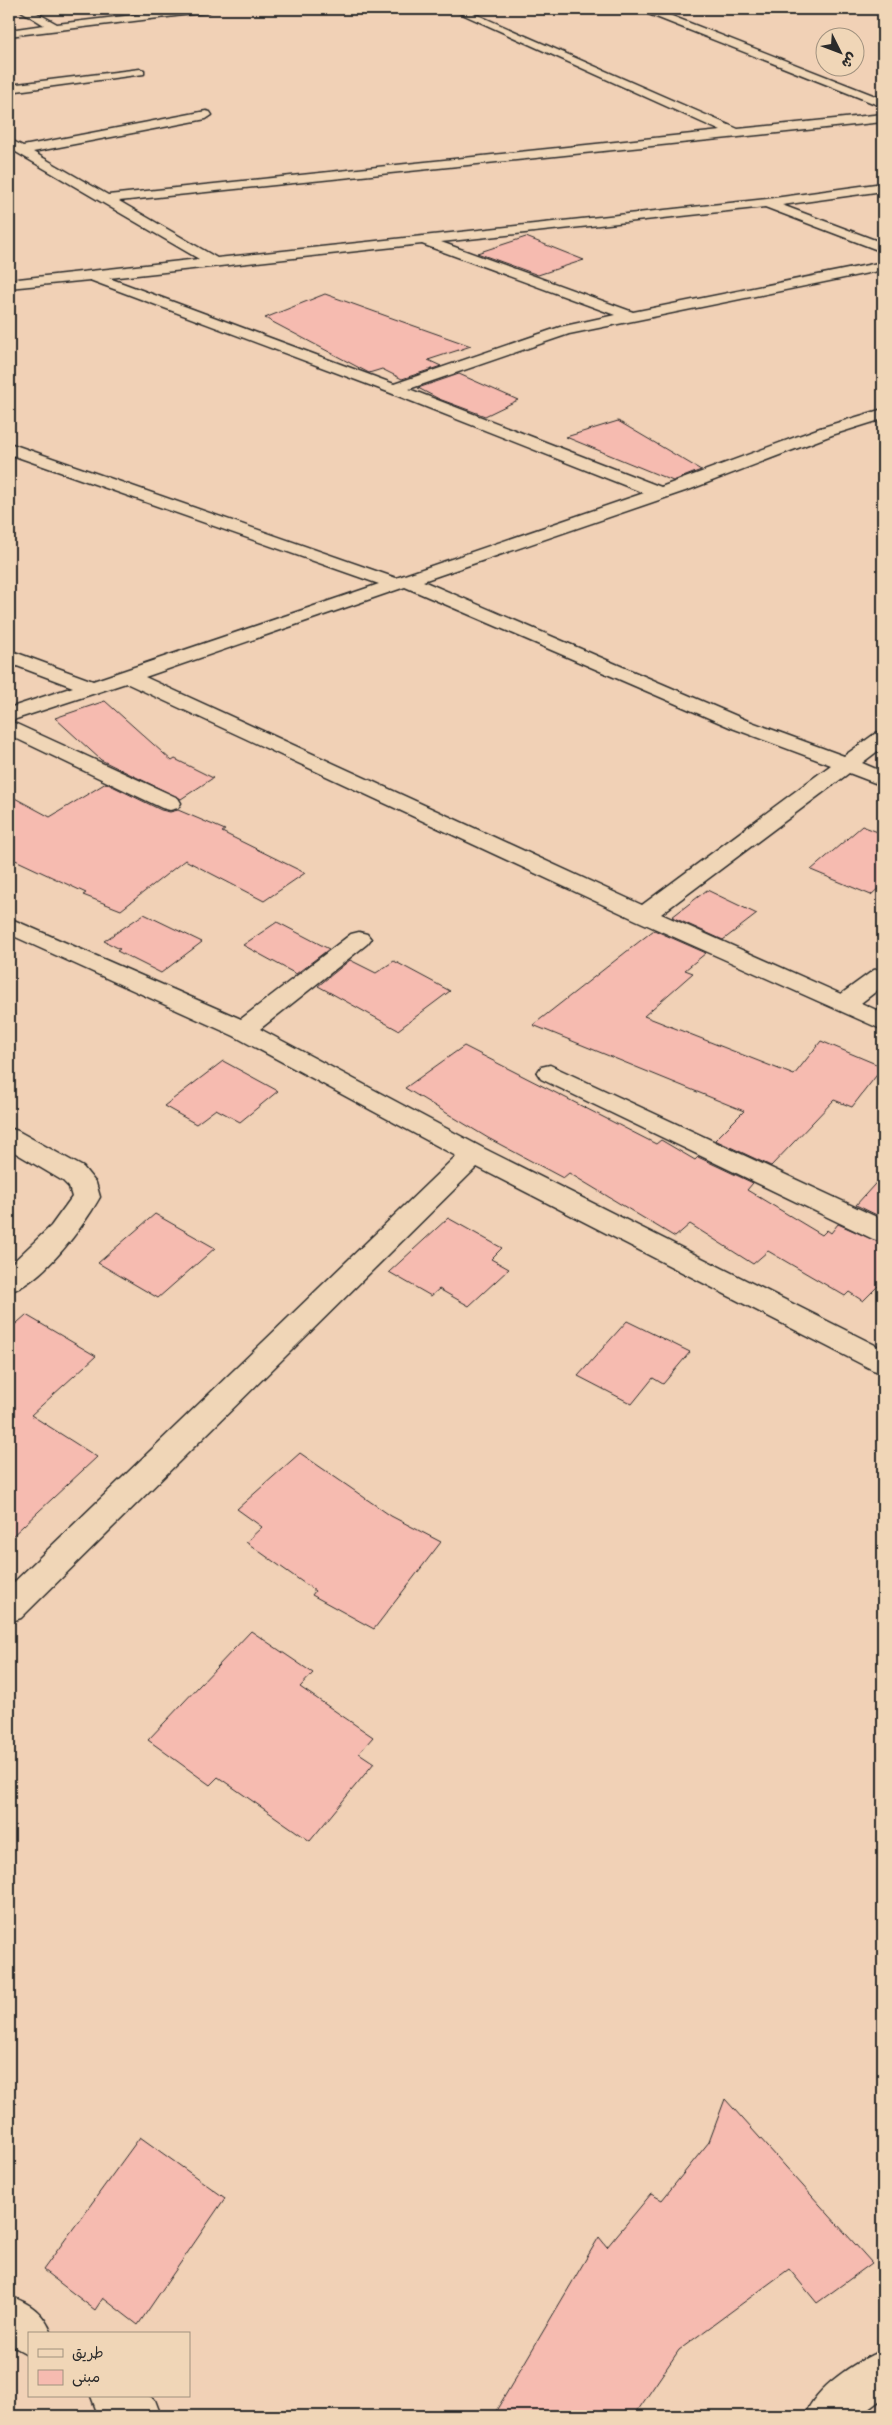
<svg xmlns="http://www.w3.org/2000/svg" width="892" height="2425" font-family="Mynerve,'Playpen Sans Arabic',sans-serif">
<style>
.building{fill:#f6bbb0;stroke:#2b2b2b}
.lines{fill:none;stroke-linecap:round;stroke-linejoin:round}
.street-casing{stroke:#2b2b2b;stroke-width:3}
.secondary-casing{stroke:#2b2b2b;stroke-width:3}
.street{fill:#f0d6b7;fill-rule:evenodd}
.secondary{fill:#f0d6b7;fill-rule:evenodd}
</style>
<rect width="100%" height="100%" fill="#f1d1b6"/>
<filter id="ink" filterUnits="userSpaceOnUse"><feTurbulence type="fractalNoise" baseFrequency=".02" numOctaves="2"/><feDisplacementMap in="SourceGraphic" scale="10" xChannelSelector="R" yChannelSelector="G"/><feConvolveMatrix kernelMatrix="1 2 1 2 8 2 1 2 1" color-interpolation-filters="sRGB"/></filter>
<g filter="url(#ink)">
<path class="building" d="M526 237 584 260 538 275 477 253Z
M325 294 406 323 471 346 428 360 441 366 402 379 382 369 369 373 265 318Z
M459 374 518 400 485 416 439 399 418 388Z
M618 421 701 470 673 481 566 437Z
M105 701 172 761 175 759 213 778 181 799 101 760 55 718Z
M106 783 161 810 170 812 178 810 225 830 222 832 305 873 264 901 185 860 121 910 83 895 86 893 9 857V795L50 817Z
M862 826 883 834V884L871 895 811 870Z
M707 890 757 914 723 940 672 917Z
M144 914 202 942 161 973 117 951 120 949 104 941Z
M277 922 329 949 296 974 243 945Z
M654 930 706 953 685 970 693 973 644 1016 794 1075 821 1041 883 1067 852 1107 834 1100 771 1166 715 1140 744 1111 533 1025Z
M350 960 376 973 394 961 450 991 398 1030 318 986Z
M464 1046 656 1144 661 1140 695 1160 698 1157 753 1183 747 1190 822 1235 827 1230 831 1233 838 1224 883 1244V1281L863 1301 849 1292 845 1296 768 1251 753 1264 690 1224 675 1237 569 1173 563 1178 488 1138 405 1088Z
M223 1061 278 1091 240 1122 216 1109 196 1124 164 1106Z
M883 1175V1218L856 1205Z
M155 1214 215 1248 158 1298 98 1263Z
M448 1218 502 1248 491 1259 509 1269 469 1306 439 1289 431 1296 389 1272Z
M26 1315 96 1356 31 1415 97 1457 9 1539V1330Z
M627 1321 690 1352 663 1384 653 1378 632 1404 578 1376Z
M300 1453 391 1516 441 1542 374 1629 312 1595 315 1591 246 1542 262 1527 237 1509Z
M251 1631 313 1673 300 1687 373 1737 359 1753 374 1763 310 1841 218 1777 210 1785 148 1740Z
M725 2099 872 2263 817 2303 789 2269 679 2350 634 2416H493L599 2237 607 2247 651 2194 662 2200 709 2142Z
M140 2137 225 2198 138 2325 103 2298 95 2310 43 2270Z"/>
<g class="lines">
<g class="street-casing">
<path id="street" d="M18 9H30L57 24 184 9H214L209 12 9 36V30L44 25Z
M451 9H464L738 129 883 114V122L119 201 217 258 767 199 883 183V191L782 205 883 243V252L765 207 441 242 633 312 883 262V270L569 334 409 389 661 487 820 428 883 409V419L832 435 691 489 423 581 746 720 844 756 876 733 883 731V747L862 763 883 772V786L849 773 661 914 841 994 874 970 883 968V986L861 1003 883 1013V1030L636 920 126 683 10 721 178 798 181 803 178 808 170 810 162 808 9 735V708L73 687 9 663V650L93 681 379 584 9 454V443L396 578 644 493 388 392 90 280 9 288V280L199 259 9 148V139L23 146 206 111 210 112 212 115 206 119 33 152 108 195 721 131ZM422 244 615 315 560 327 394 384 109 278ZM405 587 732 728 831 765 642 905 145 677Z
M640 9H654L883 99V107L641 11Z
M140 69 144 70V74L9 92V85Z
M9 918 241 1019 351 934 359 932 367 934 371 939 367 944 260 1029 483 1148 883 1349V1373L873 1370 477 1167 21 1618 9 1622V1587L456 1156 234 1036 9 934Z
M550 1065 883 1220V1242L873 1239 541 1079 537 1073 541 1067Z
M9 1128 18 1131 83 1167 96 1183 100 1197C83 1227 43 1282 9 1292V1266L51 1226 72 1197 69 1187 63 1181 9 1149Z
M9 2296C30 2303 44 2313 52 2334H29V2355L9 2344Z
M91 2396H149L155 2400 161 2416H103L97 2412Z"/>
</g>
<g class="secondary-casing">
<path id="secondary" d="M883 2350V2398L859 2416H805C815 2387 855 2362 883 2350Z"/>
</g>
<use href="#street" class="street"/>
<use href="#secondary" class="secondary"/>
</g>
</g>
<rect width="892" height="2425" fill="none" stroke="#f0d6b7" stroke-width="30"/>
<rect x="15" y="15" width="862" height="2395" fill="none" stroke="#2b2b2b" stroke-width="2" filter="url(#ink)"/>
<rect x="28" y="2332" width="162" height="65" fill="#f0d6b7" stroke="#a1927f"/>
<rect x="38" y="2349" width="25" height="8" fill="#f0d6b7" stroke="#a1927f"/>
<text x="72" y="2358" font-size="15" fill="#2b2b2b">طريق</text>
<rect x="38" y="2370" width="25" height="15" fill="#f6bbb0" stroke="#a1927f"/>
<text x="72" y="2382" font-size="15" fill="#2b2b2b">مبنى</text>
<g transform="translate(840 52) rotate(132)"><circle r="24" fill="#f0d6b7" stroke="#a1927f"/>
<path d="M0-4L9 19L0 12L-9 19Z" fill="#2b2b2b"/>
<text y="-8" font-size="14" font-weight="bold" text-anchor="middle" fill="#2b2b2b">ش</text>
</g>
</svg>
